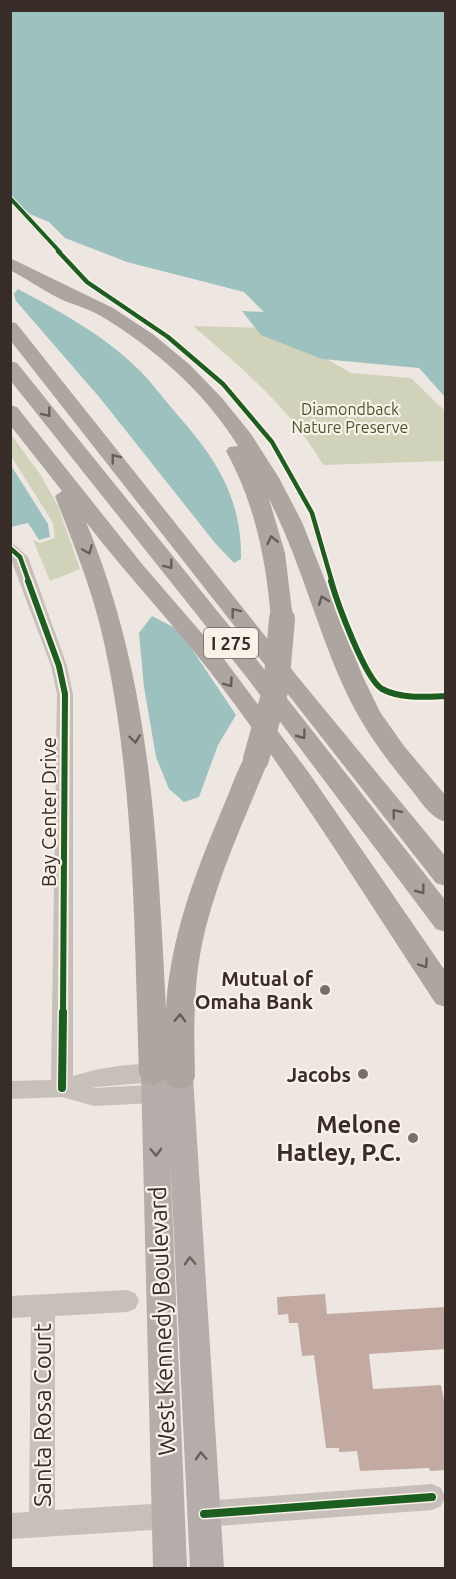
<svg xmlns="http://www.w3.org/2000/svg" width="456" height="1579" font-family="Ubuntu,sans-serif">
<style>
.green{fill:#d0d3ba}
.water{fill:#9cc1bf}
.building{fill:#c2aaa2}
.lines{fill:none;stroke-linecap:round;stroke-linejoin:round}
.minor{fill:#c6bfba;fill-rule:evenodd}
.major{fill:#b5ada9;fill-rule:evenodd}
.highway{fill:#ada6a0;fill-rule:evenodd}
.highway-bridge{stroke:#ada6a0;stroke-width:26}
.cycleway-far3-casing{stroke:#faf1e8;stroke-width:6}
.cycleway-far2-casing{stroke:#faf1e8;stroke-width:8}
.cycleway-far1-casing{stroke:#faf1e8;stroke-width:10}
.cycleway-casing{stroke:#faf1e8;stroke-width:11}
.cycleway-far3{stroke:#1b5e20;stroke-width:4}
.cycleway-far2{stroke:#1b5e20;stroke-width:4.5}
.cycleway-far1{stroke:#1b5e20;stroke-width:6}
.cycleway{stroke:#1b5e20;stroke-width:8}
.oneway{stroke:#675d58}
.oneway2{stroke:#6a605c}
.poi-dot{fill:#786d69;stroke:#faf1e8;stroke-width:2}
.labels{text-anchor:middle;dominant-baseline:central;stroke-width:4.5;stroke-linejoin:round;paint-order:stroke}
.far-park-label{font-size:16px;fill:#48572b;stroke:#faf1e8}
.shield{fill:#faf1e8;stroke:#726762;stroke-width:1.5}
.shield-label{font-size:18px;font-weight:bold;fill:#382c28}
.street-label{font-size:20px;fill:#382c28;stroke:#faf1e8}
.poi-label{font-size:20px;font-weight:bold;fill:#382c28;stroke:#faf1e8;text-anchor:end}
.near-poi-label{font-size:24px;font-weight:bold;fill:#382c28;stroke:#faf1e8;text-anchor:end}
.near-street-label{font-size:24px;fill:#382c28;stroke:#faf1e8}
</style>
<rect width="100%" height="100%" fill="#eee7e1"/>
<path class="green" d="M193 326 264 328 286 336 351 373 411 378 445 411V461L323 465C292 410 241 367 193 326Z
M10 433 40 474 58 506 80 569 50 581 33 540 40 543 55 538 53 523 11 456Z"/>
<path class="water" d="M10 11H445V397L419 368 322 359 261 335 242 311 264 312 244 292 127 262 65 238 49 222 30 214 11 199Z
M18 289C59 311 102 334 136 367 151 381 162 397 175 412 215 457 242 497 241 559L234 563 215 543 100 398 16 301 14 294Z
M10 464 48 524 50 537 39 540 28 523 11 527Z
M152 616 179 630 236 715 218 745 199 797 184 802 169 789 156 757 144 687 139 633Z"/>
<path class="building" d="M325 1294 327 1314 446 1307V1349L369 1354 373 1389 441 1385 446 1410V1470L430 1471 429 1468 360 1471 357 1451 339 1452V1448H326L314 1355 302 1356 298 1323H289L288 1314 278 1315 277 1297Z"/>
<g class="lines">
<path class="minor" d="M10 544 15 545 28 557 67 666 73 694V1076C99 1068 144 1059 170 1068L174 1074 168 1081 174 1088 171 1094 154 1103 94 1106 62 1097 10 1099V1081L51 1080 57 694 51 666 10 557ZM155 1082 150 1085 93 1088 96 1087Z
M127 1290 135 1293 139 1301 135 1309 127 1312 55 1316V1510L168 1503 177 1507 181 1516 177 1525 168 1529 10 1539V1513L29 1512 31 1317 10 1318V1296Z
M432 1484 441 1488 445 1497 441 1506 432 1510 204 1527 195 1523 191 1514 195 1505 204 1501Z"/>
<path class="major" d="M154 1062 163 1065 167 1076 171 1069 180 1066 189 1069 193 1077 224 1568H190L170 1155 187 1568H153L141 1073 145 1065Z"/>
<path class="highway" d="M10 258 113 308 154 335 190 365 222 398 251 434 279 478 302 522 363 677 380 712 404 746 446 796V822C430 818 420 800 410 788 386 759 363 728 347 694 317 630 301 562 269 499L285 553 293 619 290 624 282 626 274 624 271 619C266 559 255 504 226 451L229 447 238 446C205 392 154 348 101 316 90 310 79 306 67 302 48 294 29 280 10 270Z
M10 322 16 323 297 676 446 857V886L436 883 10 340Z
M10 361 17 363 264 669 446 901V932L436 929 248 679 10 380Z
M10 405 17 407 142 564 224 659 309 773 446 972V1007L436 1004C362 892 291 776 208 669 169 619 125 573 86 522 152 681 157 840 166 1009 170 939 194 876 221 812 230 792 236 771 247 753L256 750 265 753 269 759C244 821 214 883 201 949 193 991 194 1034 195 1077L191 1086 180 1089 169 1086 166 1079 154 1085 143 1082 139 1073C134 928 135 781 103 638 92 589 73 543 55 496L62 491 10 425Z"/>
<path class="highway-bridge" d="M256 759 276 688 282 619"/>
<g class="cycleway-far3-casing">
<path id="cycleway-far3" d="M10 198 60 252"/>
</g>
<g class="cycleway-far2-casing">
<path id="cycleway-far2" d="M58 251 87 282 168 337 223 384 272 442 312 513 332 582
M10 548 20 557 29 582"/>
</g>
<g class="cycleway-far1-casing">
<path id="cycleway-far1" d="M28 581 59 666 65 694 63 1014
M331 581C337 602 365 679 382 689 401 699 425 697 446 696"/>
</g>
<g class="cycleway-casing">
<path id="cycleway" d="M62 1088 63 1012
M204 1514 432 1497"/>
</g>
<use href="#cycleway-far3" class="cycleway-far3"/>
<use href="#cycleway-far2" class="cycleway-far2"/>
<use href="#cycleway-far1" class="cycleway-far1"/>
<use href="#cycleway" class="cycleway"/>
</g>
<defs><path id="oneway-chevron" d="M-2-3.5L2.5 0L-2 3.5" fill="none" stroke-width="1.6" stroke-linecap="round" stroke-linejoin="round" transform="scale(1.5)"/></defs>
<g class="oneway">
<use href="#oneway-chevron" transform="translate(47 413) rotate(52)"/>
<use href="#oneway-chevron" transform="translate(115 458) rotate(-128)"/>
<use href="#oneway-chevron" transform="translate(272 540) rotate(-103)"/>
<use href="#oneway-chevron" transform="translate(88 550) rotate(68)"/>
<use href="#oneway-chevron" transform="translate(169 565) rotate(52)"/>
<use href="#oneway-chevron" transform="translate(323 600) rotate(-110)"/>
<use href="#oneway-chevron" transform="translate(235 612) rotate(-128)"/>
<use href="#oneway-chevron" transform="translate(229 683) rotate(54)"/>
<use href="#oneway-chevron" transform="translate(302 735) rotate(53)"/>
<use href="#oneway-chevron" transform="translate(135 739) rotate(83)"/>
<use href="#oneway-chevron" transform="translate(396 813) rotate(-129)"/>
<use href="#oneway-chevron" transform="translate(421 890) rotate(53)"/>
<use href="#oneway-chevron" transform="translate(424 964) rotate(56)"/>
<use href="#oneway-chevron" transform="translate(180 1018) rotate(-87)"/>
</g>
<g class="oneway2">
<use href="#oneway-chevron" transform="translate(156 1152) rotate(88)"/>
<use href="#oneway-chevron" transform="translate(190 1261) rotate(-93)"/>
<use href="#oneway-chevron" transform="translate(201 1456) rotate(-93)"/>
</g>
<g class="poi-dot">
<circle cx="325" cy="990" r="6"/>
<circle cx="363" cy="1074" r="6"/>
<circle cx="413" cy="1138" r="6"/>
</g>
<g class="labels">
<g class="far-park-label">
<text x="350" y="409">Diamondback<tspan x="350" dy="18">Nature Preserve</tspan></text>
</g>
<rect class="shield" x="204" y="628" width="54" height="30" rx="4.5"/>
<g class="shield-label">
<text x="231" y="643">I 275</text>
</g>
<g class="street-label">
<text transform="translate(48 812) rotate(-90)">Bay Center Drive</text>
</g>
<g class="poi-label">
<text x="313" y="978">Mutual of<tspan x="313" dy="23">Omaha Bank</tspan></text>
<text x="351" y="1074">Jacobs</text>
</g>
<g class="near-poi-label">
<text x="401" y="1124">Melone<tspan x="401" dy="28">Hatley, P.C.</tspan></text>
</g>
<g class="near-street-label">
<text transform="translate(162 1321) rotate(-92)">West Kennedy Boulevard</text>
<text transform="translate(42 1415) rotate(-90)">Santa Rosa Court</text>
</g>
</g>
<rect width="456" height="1579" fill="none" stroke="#382c28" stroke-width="24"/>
</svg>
